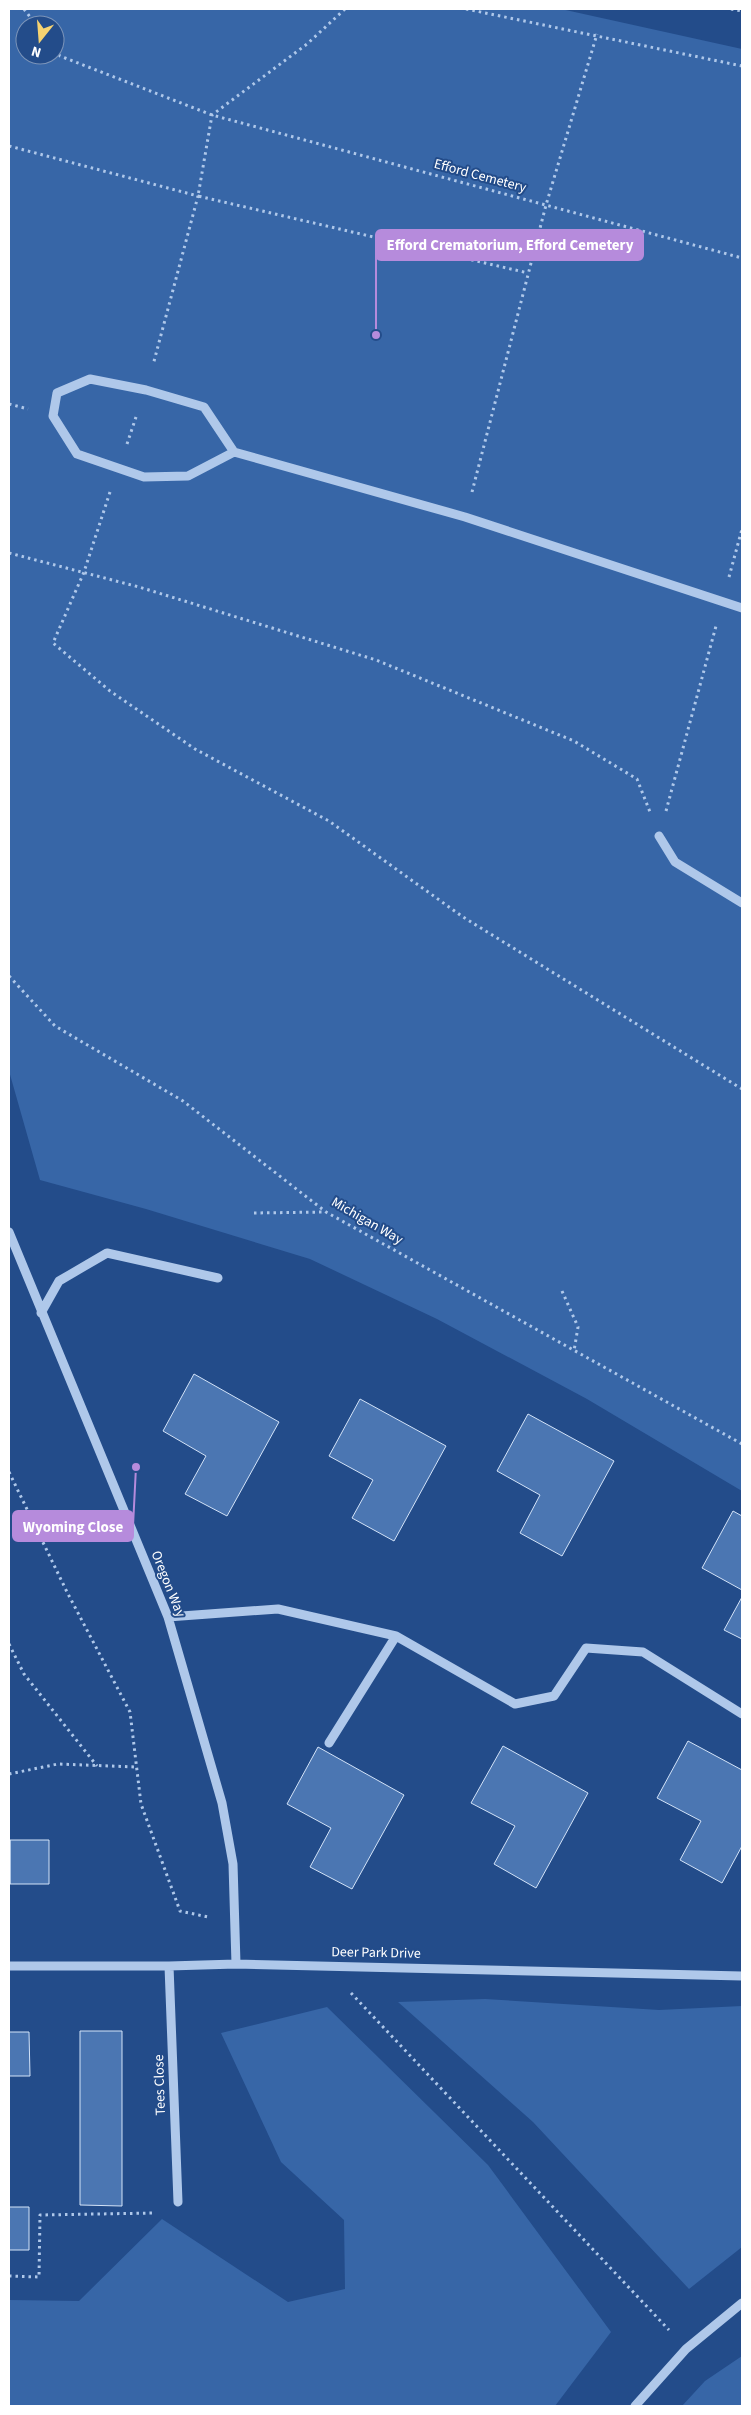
<svg xmlns="http://www.w3.org/2000/svg" width="751" height="2415" font-family="'Source Sans 3',sans-serif">
<style>
.green{fill:#3766a7;fill-rule:evenodd}
.building{fill:#4b76b2;stroke:#d3e3f8}
.lines{fill:none;stroke-linecap:round;stroke-linejoin:round}
.path{stroke:#afc8ea;stroke-width:3;stroke-dasharray:2.5 4;stroke-linecap:butt}
.minor{stroke:#afc8ea;stroke-width:9}
.labels{text-anchor:middle;dominant-baseline:central;stroke-width:4;stroke-linejoin:round;paint-order:stroke}
.street-label{font-size:14px;fill:#fff;stroke:#234c8a}
.leader{fill:none;stroke:#b68bdc;stroke-width:2}
.callout-dot{fill:#b68bdc;stroke:#234c8a;stroke-width:2}
.callout{fill:#b68bdc;stroke:#b68bdc;stroke-width:2}
.callout-label{font-size:15px;text-anchor:middle;font-weight:bold;fill:#fff}
</style>
<rect width="100%" height="100%" fill="#234c8a"/>
<path class="green" d="M9 9H561L742 49V1491L587 1399 437 1319 310 1259 146 1209 40 1180 9 1071ZM25 25H55V55H25Z
M485 1999 659 2010 742 2006V2247L689 2289 533 2122 398 2002Z
M327 2007 488 2165 611 2332 555 2406H9V2300L79 2301 162 2219 288 2302 345 2289 344 2220 281 2162 221 2033Z
M742 2356V2406H682L705 2381Z"/>
<path class="building" d="M194 1374 279 1422 227 1516 185 1494 206 1456 163 1431Z
M360 1399 446 1446 394 1541 352 1518 373 1480 329 1456Z
M528 1414 614 1461 562 1556 520 1533 540 1495 497 1471Z
M733 1511 742 1516V1590L702 1568Z
M742 1597V1639L724 1630Z
M688 1741 742 1770V1846L722 1883 680 1860 701 1821 657 1798Z
M503 1746 588 1793 536 1888 494 1864 515 1826 471 1803Z
M318 1747 404 1795 352 1889 310 1867 331 1828 287 1804Z
M9 1840H10V1884H9Z
M10 1840H49V1884H10Z
M80 2031H122V2206L80 2205Z
M9 2032H29L30 2076H9Z
M9 2207H29V2250H9Z"/>
<g class="lines">
<path class="path" d="M24 9 36 25
M345 9 307 44 212 115 198 196 528 273
M466 9 742 66
M731 9 742 11
M55 49 60 56 212 115 742 258
M9 146 198 196 153 365
M9 404 28 409
M127 444 137 414
M110 492 84 572 53 643 110 691 195 749 329 821 463 917 742 1089
M472 492 546 205 597 34
M9 553 139 587 376 660 574 741 637 779 650 812
M729 577 742 529
M666 811 716 626
M9 976 55 1026 183 1101 326 1212 742 1444
M254 1213 325 1212
M562 1291 578 1327 574 1351
M9 1472 67 1592 130 1712 141 1804 180 1911 208 1917
M9 1644 24 1674 97 1766
M9 1774 58 1764 136 1767
M351 1993 669 2330
M9 2276 39 2277 40 2215 155 2213"/>
<path class="minor" d="M234 452 204 407 146 390 90 379 57 393 53 416 77 454 144 477 188 476 234 452 465 517 742 608
M659 836 675 862 742 903
M9 1232 168 1617 222 1803 233 1864 236 1964
M41 1313 59 1281 107 1253 218 1278
M168 1617 278 1609 396 1636 515 1704 554 1696 586 1648 643 1652 742 1714
M329 1743 396 1636
M9 1966H169L236 1964 742 1976
M169 1966 178 2202
M635 2406 686 2349 742 2303"/>
</g>
<g class="labels">
<g class="street-label">
<text transform="translate(480 176) rotate(15)">Efford Cemetery</text>
<text transform="translate(367 1221) rotate(30)">Michigan Way</text>
<text transform="translate(168 1584) rotate(68)">Oregon Way</text>
<text transform="translate(376 1953) rotate(1)">Deer Park Drive</text>
<text transform="translate(160 2085) rotate(-92)">Tees Close</text>
</g>
</g>
<path class="leader" d="M376 335L376 245M136 1467L133 1526"/>
<g class="callout-dot">
<circle cx="376" cy="335" r="5"/>
<circle cx="136" cy="1467" r="5"/>
</g>
<g class="callout">
<rect x="376" y="230" width="267" height="30" rx="5"/>
<rect x="13" y="1511" width="120" height="30" rx="5"/>
</g>
<g class="callout-label">
<text x="510" y="250">Efford Crematorium, Efford Cemetery</text>
<text x="73" y="1532">Wyoming Close</text>
</g>
<rect width="751" height="2415" fill="none" stroke="#ffffff" stroke-width="20"/>
<g transform="translate(40 40) rotate(197)"><circle r="24" fill="#234c8a" stroke="#7b94b9"/>
<path d="M0-4L9 19L0 12L-9 19Z" fill="#f6d371"/>
<text y="-8" font-size="14" font-weight="bold" text-anchor="middle" fill="#ffffff">N</text>
</g>
</svg>
